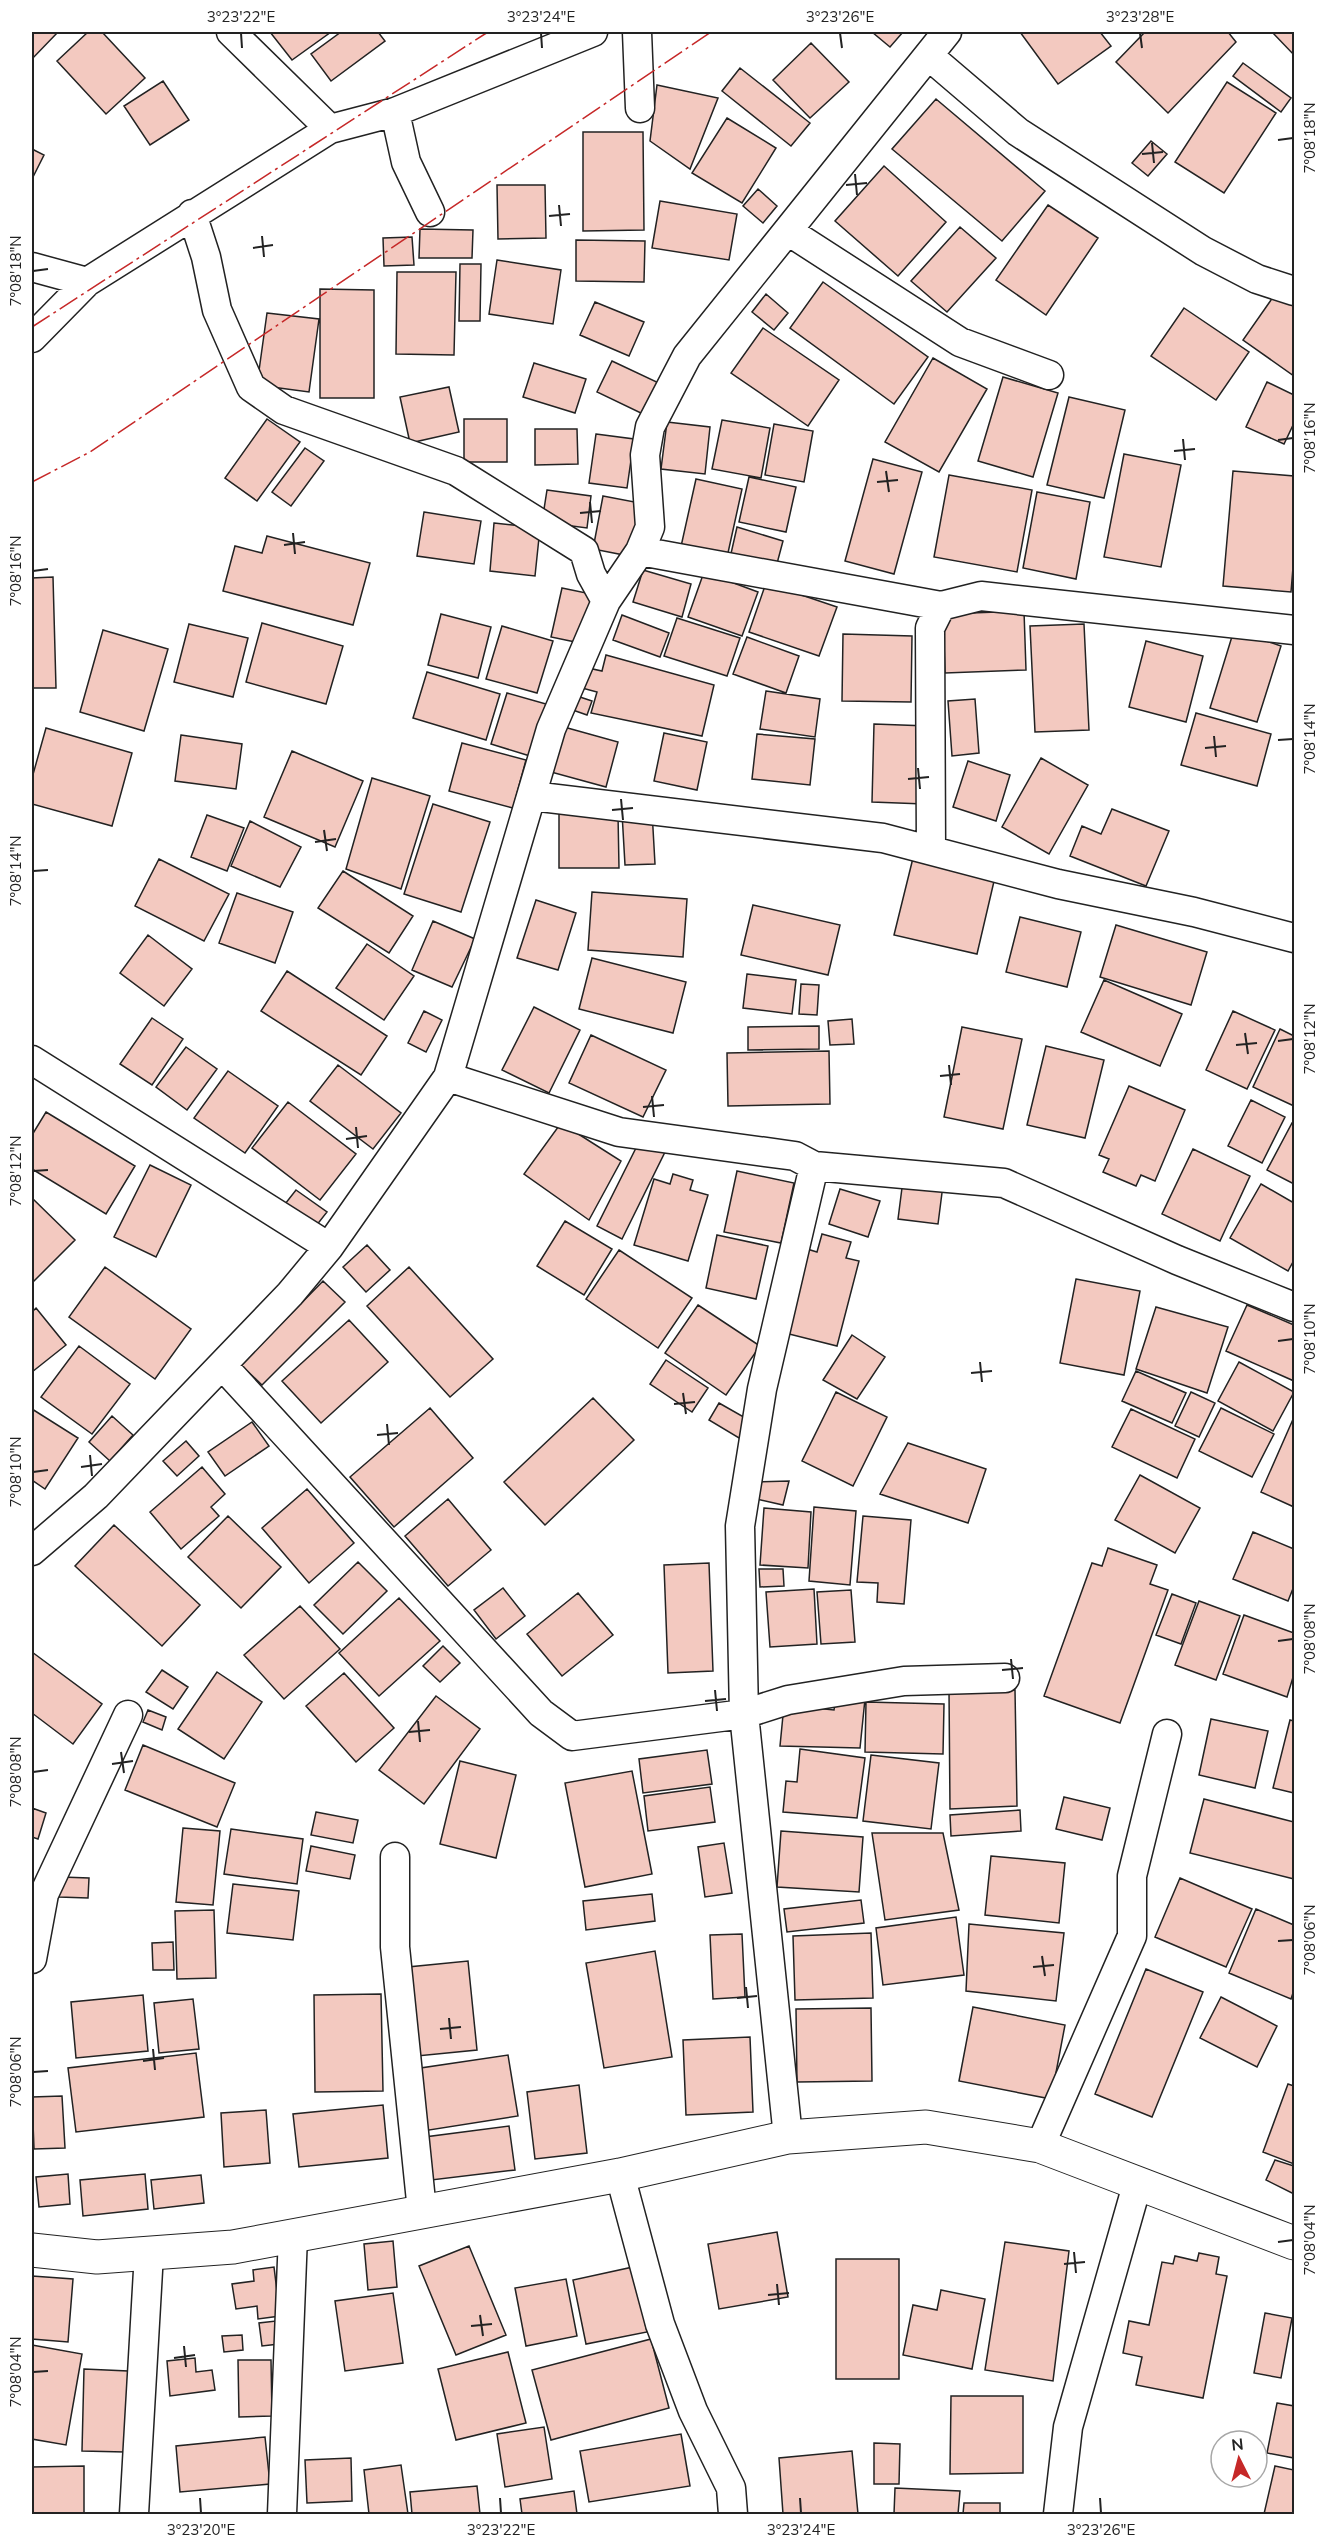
<svg xmlns="http://www.w3.org/2000/svg" width="1326" height="2546" font-family="Mulish,sans-serif">
<style>
.building{fill:#f3c9c0;stroke:#222;stroke-width:1.5}
.lines{fill:none;stroke-linecap:round;stroke-linejoin:round}
.street-casing{stroke:#222;stroke-width:31}
.secondary-casing{stroke:#222;stroke-width:35}
.street{stroke:#fff;stroke-width:28}
.secondary{stroke:#fff;stroke-width:33}
.power{stroke:#c62828;stroke-width:1.5;stroke-dasharray:21 4.5 3 4.5;stroke-linecap:butt}
.ticks{fill:none;stroke:#222;stroke-width:2}
.neatline{fill:none;stroke:#222;stroke-width:2}
.ticks-label{font-size:15px;text-anchor:middle;fill:#222}
</style>
<rect width="100%" height="100%" fill="#fff"/>
<path class="building" d="M32 32H58L32 59Z
M88 32H102L145 78 106 114 57 61Z
M270 32H331L292 60Z
M341 32H378L385 41 331 81 311 54Z
M872 32H903L890 47Z
M1020 32H1100L1111 46 1058 84Z
M1145 32H1228L1236 42 1168 113 1116 62Z
M1272 32H1294V55Z
M811 43 849 82 810 118 773 80Z
M1243 63 1291 98 1281 112 1233 76Z
M740 68 810 123 791 146 722 91Z
M163 81 189 120 150 145 124 106Z
M1227 82 1276 113 1224 193 1175 162Z
M657 85 718 98 690 169 650 141Z
M936 99 1045 191 1002 241 892 149Z
M727 118 776 148 742 203 692 173Z
M583 132H643L644 230 583 231Z
M1151 141 1167 154 1148 176 1132 163Z
M32 149 44 155 32 179Z
M884 166 946 222 898 276 835 221Z
M497 185H545L546 238 498 239Z
M758 189 777 206 763 223 743 206Z
M660 201 737 214 729 260 652 248Z
M1048 205 1098 238 1046 315 996 280Z
M960 227 996 258 947 312 911 281Z
M420 229 473 230 472 258H419Z
M412 237 414 265 384 266 383 238Z
M576 240 645 241 644 282 576 281Z
M497 260 561 270 553 324 489 314Z
M460 264H481L480 321H459Z
M397 272H456L454 355 396 354Z
M823 282 928 357 894 404 790 328Z
M320 289 374 290V398H320Z
M1278 290 1294 301V376L1243 340Z
M766 294 788 313 774 330 752 312Z
M595 302 644 322 629 356 580 335Z
M1184 308 1249 352 1216 400 1151 356Z
M267 313 319 319 309 392 257 385Z
M763 328 839 380 808 426 731 373Z
M933 358 987 389 939 472 885 442Z
M612 361 661 384 645 415 597 392Z
M534 363 586 379 575 413 523 397Z
M1003 377 1058 393 1033 477 978 461Z
M1267 382 1294 395V423L1284 444 1246 427Z
M449 387 459 432 410 443 400 397Z
M1069 397 1125 410 1104 498 1047 485Z
M267 419 300 442 257 501 225 478Z
M464 419H507V462H464Z
M722 420 770 428 761 478 712 469Z
M667 422 710 427 705 474 661 469Z
M774 424 813 431 804 482 765 475Z
M535 429H577L578 464 535 465Z
M596 434 634 439 627 488 589 483Z
M305 448 324 461 291 506 272 492Z
M1124 454 1181 465 1161 567 1104 557Z
M873 459 922 472 894 574 845 561Z
M1233 471 1294 476V555L1291 592 1223 586Z
M949 475 1032 490 1017 572 934 557Z
M749 477 796 487 786 532 739 522Z
M696 479 742 489 726 562 680 551Z
M547 490 591 496 587 528 542 522Z
M1037 492 1090 502 1076 579 1023 568Z
M603 496 640 503 629 556 593 549Z
M424 512 481 521 474 564 417 556Z
M494 523 540 528 535 576 490 571Z
M737 527 783 541 775 571 730 558Z
M267 536 370 563 353 625 223 591 235 546 262 553Z
M643 570 691 584 682 617 633 602Z
M704 572 758 592 742 636 688 617Z
M53 577 56 688H32V578Z
M766 583 837 607 819 656 749 632Z
M562 588 596 595 585 644 551 637Z
M1024 611 1026 670 945 673 943 614Z
M441 614 491 627 478 678 428 665Z
M622 615 669 633 660 657 613 640Z
M677 618 740 638 727 676 664 656Z
M262 623 343 646 326 704 246 682Z
M189 624 248 638 233 697 174 682Z
M1084 624 1089 730 1035 732 1030 626Z
M502 626 553 641 537 693 486 679Z
M103 630 168 649 144 731 80 712Z
M1234 630 1281 646 1257 722 1210 708Z
M843 634 912 636 911 702 842 701Z
M747 637 799 656 786 693 733 674Z
M1146 641 1203 656 1186 722 1129 707Z
M606 655 714 685 702 736 591 713 597 692 582 688 588 668 602 671Z
M427 672 500 694 486 740 413 718Z
M766 691 820 699 815 737 760 729Z
M507 693 546 704 530 756 491 744Z
M571 694 592 701 587 715 567 708Z
M975 699 979 753 952 756 948 701Z
M1196 713 1271 734 1257 786 1181 765Z
M874 724 928 726 924 804 872 802Z
M564 727 618 742 606 787 551 772Z
M46 728 132 753 112 826 32 804V778Z
M664 733 707 742 697 790 654 781Z
M757 734 815 739 810 785 752 779Z
M181 735 242 744 236 789 175 781Z
M462 743 526 760 513 808 449 791Z
M292 751 363 781 335 847 264 817Z
M1041 758 1088 785 1049 854 1002 827Z
M968 761 1010 775 996 821 953 807Z
M372 778 430 796 401 889 346 869Z
M433 804 490 822 461 912 404 894Z
M1112 809 1169 831 1146 886 1070 856 1082 826 1101 834Z
M652 811 655 864 625 865 622 813Z
M559 814H618L619 868H559Z
M207 815 244 828 227 871 191 857Z
M250 821 301 847 280 887 231 866Z
M913 858 995 877 977 954 894 935Z
M159 859 229 894 204 941 135 906Z
M343 871 413 916 389 953 318 908Z
M592 892 687 899 683 957 588 950Z
M237 893 293 912 275 963 219 943Z
M536 900 576 913 558 970 517 958Z
M753 905 840 925 828 975 741 955Z
M1020 917 1081 932 1067 987 1006 972Z
M433 921 475 939 452 987 412 970Z
M1116 925 1207 952 1191 1005 1100 977Z
M148 935 192 969 164 1006 120 973Z
M367 944 414 976 384 1020 336 988Z
M592 958 686 982 673 1033 579 1009Z
M287 971 387 1036 361 1075 261 1011Z
M747 974 796 980 792 1014 743 1008Z
M1104 980 1182 1014 1160 1066 1081 1032Z
M801 984 819 985 817 1015 799 1014Z
M534 1007 580 1030 549 1093 502 1070Z
M424 1011 442 1020 426 1052 408 1043Z
M1233 1011 1275 1030 1247 1089 1206 1070Z
M152 1018 183 1039 152 1085 120 1064Z
M852 1019 854 1044 830 1045 828 1021Z
M819 1026V1049L748 1050V1027Z
M962 1027 1022 1039 1003 1129 944 1117Z
M1280 1029 1294 1036V1106L1253 1087Z
M591 1035 666 1070 643 1117 569 1083Z
M1046 1046 1104 1060 1085 1138 1027 1125Z
M186 1047 217 1069 187 1110 156 1087Z
M829 1051 830 1104 728 1106 727 1053Z
M338 1065 401 1113 373 1149 310 1101Z
M228 1071 278 1106 245 1153 194 1118Z
M1129 1086 1185 1110 1155 1181 1141 1175 1136 1186 1103 1172 1109 1159 1099 1155Z
M1251 1100 1285 1117 1262 1163 1228 1146Z
M288 1102 356 1154 320 1200 252 1148Z
M46 1112 135 1166 106 1214 32 1169V1135Z
M561 1123 621 1161 589 1220 524 1174Z
M1292 1123 1294 1124V1184L1267 1170Z
M640 1140 665 1152 622 1239 597 1226Z
M1193 1149 1250 1176 1220 1241 1162 1214Z
M150 1165 191 1185 156 1257 114 1237Z
M737 1171 794 1183 781 1243 724 1232Z
M673 1174 693 1180 690 1190 708 1195 688 1261 634 1245 654 1179 670 1184Z
M903 1180 943 1185 938 1224 898 1219Z
M1261 1184 1294 1203V1260L1288 1271 1230 1238Z
M840 1189 880 1201 868 1237 829 1224Z
M296 1190 327 1212 316 1226 285 1204Z
M32 1198 75 1240 32 1283Z
M565 1221 612 1249 584 1295 537 1266Z
M822 1234 851 1242 846 1258 859 1261 837 1346 785 1333 807 1249 817 1252Z
M717 1235 768 1246 756 1299 706 1288Z
M367 1245 390 1270 366 1292 343 1267Z
M619 1250 692 1298 658 1348 586 1299Z
M105 1267 191 1329 155 1379 69 1317Z
M409 1267 493 1359 450 1397 367 1306Z
M1076 1279 1140 1291 1124 1375 1060 1363Z
M323 1281 345 1302 262 1385 241 1365Z
M698 1305 760 1346 726 1395 665 1353Z
M1247 1305 1294 1325V1381L1226 1351Z
M1156 1307 1228 1327 1207 1393 1136 1369Z
M36 1308 66 1345 32 1372V1312Z
M349 1320 388 1362 321 1423 282 1381Z
M852 1335 885 1357 857 1399 823 1380Z
M79 1346 130 1384 92 1434 41 1397Z
M666 1360 708 1388 692 1412 650 1384Z
M1239 1362 1294 1392 1273 1431 1218 1401Z
M1136 1371 1186 1393 1172 1423 1122 1401Z
M836 1392 887 1417 853 1486 802 1461Z
M1191 1392 1215 1403 1199 1437 1175 1426Z
M593 1398 634 1440 545 1525 504 1482Z
M719 1403 749 1420 739 1438 709 1420Z
M430 1408 473 1458 394 1527 350 1477Z
M1221 1408 1274 1434 1252 1477 1199 1451Z
M32 1409 78 1438 45 1489 32 1480Z
M1131 1409 1195 1439 1177 1478 1112 1447Z
M112 1416 133 1435 110 1461 89 1442Z
M1294 1417V1507L1261 1492Z
M252 1422 269 1446 225 1476 208 1452Z
M186 1441 199 1456 177 1476 163 1461Z
M908 1443 986 1469 968 1523 880 1494Z
M202 1467 225 1494 211 1507 219 1516 181 1549 150 1512Z
M1140 1475 1200 1508 1175 1553 1115 1520Z
M789 1481 783 1505 748 1497 757 1482Z
M307 1489 354 1543 309 1583 262 1528Z
M448 1499 491 1550 448 1586 405 1536Z
M814 1507 856 1511 850 1585 809 1581Z
M764 1508 811 1512 808 1568 760 1565Z
M228 1516 281 1567 241 1608 188 1557Z
M863 1516 911 1520 904 1604 877 1602 878 1583 857 1582Z
M114 1525 200 1605 162 1646 75 1566Z
M1253 1532 1294 1549V1586L1288 1601 1233 1579Z
M1108 1548 1157 1565 1150 1584 1168 1590 1120 1723 1044 1696 1092 1563 1102 1566Z
M358 1562 387 1591 343 1634 314 1605Z
M709 1563 713 1671 668 1673 664 1565Z
M759 1569H783L784 1586 760 1587Z
M503 1588 525 1616 496 1639 474 1610Z
M814 1589 817 1644 770 1647 766 1592Z
M851 1590 855 1642 821 1644 817 1592Z
M578 1593 613 1635 562 1676 527 1634Z
M1172 1594 1196 1603 1181 1644 1156 1635Z
M399 1598 440 1641 379 1696 339 1653Z
M1199 1601 1240 1616 1216 1680 1175 1665Z
M300 1606 340 1649 284 1699 244 1655Z
M1244 1615 1294 1633V1674L1287 1697 1223 1674Z
M443 1646 460 1663 440 1682 423 1666Z
M32 1652 102 1704 73 1744 32 1713Z
M162 1670 188 1687 173 1709 146 1692Z
M217 1672 262 1702 224 1759 178 1729Z
M344 1673 394 1728 356 1762 306 1706Z
M949 1690H1015L1017 1806 950 1809Z
M436 1696 480 1729 424 1804 379 1770Z
M836 1697 865 1699 860 1748 780 1746 784 1705 834 1710Z
M866 1702 944 1704 943 1754 865 1752Z
M148 1710 166 1717 162 1730 143 1722Z
M1211 1719 1268 1731 1255 1788 1199 1775Z
M1290 1720 1294 1721V1793L1273 1788Z
M143 1745 235 1783 217 1827 125 1790Z
M800 1749 865 1758 857 1818 783 1812 786 1781 797 1782Z
M707 1750 712 1784 643 1793 639 1759Z
M871 1755 939 1763 931 1829 863 1821Z
M460 1761 516 1775 496 1858 440 1844Z
M632 1771 652 1874 585 1887 565 1783Z
M710 1787 715 1822 648 1831 644 1796Z
M1064 1797 1110 1808 1102 1840 1056 1829Z
M1204 1799 1294 1822V1879L1190 1853Z
M32 1808 46 1813 38 1839 32 1837Z
M1020 1810 1021 1831 951 1836 950 1815Z
M316 1812 358 1820 353 1843 311 1835Z
M183 1828 220 1831 213 1905 176 1902Z
M231 1829 303 1839 297 1884 224 1874Z
M781 1831 863 1837 859 1892 777 1887Z
M872 1833H943L959 1910 885 1920Z
M724 1843 732 1893 705 1897 698 1847Z
M311 1846 355 1855 350 1879 306 1871Z
M991 1856 1065 1863 1059 1923 985 1915Z
M61 1877 89 1878 88 1898 59 1897Z
M1180 1878 1252 1909 1226 1967 1155 1937Z
M233 1884 299 1891 293 1940 227 1933Z
M652 1894 655 1921 586 1930 583 1901Z
M861 1900 864 1923 787 1932 784 1909Z
M1256 1909 1294 1925V1990L1291 1999 1229 1973Z
M214 1910 216 1978 177 1979 175 1911Z
M956 1917 964 1975 883 1985 876 1928Z
M969 1924 1064 1933 1056 2001 966 1991Z
M871 1933 873 1998 795 2000 793 1936Z
M742 1934 745 1997 713 1999 710 1935Z
M173 1942 174 1970H153L152 1943Z
M655 1951 672 2057 604 2068 586 1963Z
M468 1961 477 2050 417 2056 408 1967Z
M1146 1969 1203 1992 1152 2117 1095 2094Z
M381 1994 383 2091 315 2092 314 1995Z
M143 1995 148 2051 76 2058 71 2002Z
M1221 1997 1277 2026 1257 2067 1200 2038Z
M193 1999 199 2049 159 2053 154 2003Z
M973 2007 1065 2025 1051 2099 959 2081Z
M871 2008 872 2081 797 2082 796 2009Z
M750 2037 753 2112 686 2115 683 2040Z
M196 2053 204 2117 76 2132 68 2068Z
M508 2055 518 2116 423 2131 414 2069Z
M1288 2084 1294 2086V2164L1263 2152Z
M579 2085 587 2153 535 2159 527 2092Z
M62 2096 65 2148 34 2149 32 2097Z
M383 2105 388 2158 299 2167 293 2114Z
M266 2110 270 2163 224 2167 221 2113Z
M509 2126 515 2170 423 2181 417 2138Z
M1275 2160 1294 2166V2194L1266 2180Z
M68 2174 70 2204 39 2207 36 2177Z
M145 2174 148 2209 83 2216 80 2180Z
M201 2175 204 2203 154 2209 151 2180Z
M777 2232 788 2297 719 2309 708 2244Z
M393 2241 397 2287 368 2290 364 2244Z
M1005 2242 1069 2251 1053 2381 985 2370Z
M469 2246 506 2335 456 2355 419 2266Z
M1199 2253 1219 2257 1216 2274 1227 2276 1203 2398 1136 2385 1142 2357 1123 2353 1129 2321 1149 2325 1162 2262 1173 2264 1175 2256 1197 2261Z
M836 2259H899V2379H836Z
M274 2267 280 2316 258 2319 257 2306 236 2309 232 2284 254 2281 253 2270Z
M633 2267 647 2332 586 2344 573 2280Z
M32 2276 73 2279 68 2342 32 2339Z
M566 2279 577 2336 526 2346 515 2288Z
M941 2290 985 2299 972 2369 903 2355 913 2305 937 2310Z
M393 2293 403 2363 345 2371 335 2301Z
M1265 2313 1292 2318 1281 2378 1254 2373Z
M276 2321 279 2344 262 2346 259 2323Z
M242 2335 243 2350 224 2352 222 2336Z
M651 2339 669 2408 551 2440 532 2370Z
M32 2345 82 2354 66 2445 32 2439Z
M508 2352 526 2423 456 2440 438 2369Z
M195 2358 196 2372 212 2370 215 2390 170 2396 167 2361Z
M238 2360H271L272 2416 239 2417Z
M84 2369 128 2371 125 2452 82 2451Z
M951 2396H1023V2473L950 2474Z
M1277 2403 1294 2406V2458L1267 2453Z
M544 2427 552 2479 505 2487 497 2434Z
M681 2434 690 2486 589 2502 580 2451Z
M265 2437 270 2484 180 2492 176 2446Z
M874 2443 900 2444 899 2484H874Z
M852 2451 858 2514H783L779 2458Z
M351 2458 352 2501 307 2503 305 2460Z
M401 2465 408 2514H369L364 2470Z
M84 2466V2514H32V2467Z
M1275 2466 1294 2470V2514H1264Z
M477 2486 480 2514H412L410 2492Z
M895 2488 960 2491 958 2514H894Z
M574 2491 577 2514H522L520 2499Z
M964 2503H1000V2514H963Z"/>
<g class="lines">
<g class="street-casing">
<path id="street" d="M231 32 330 129
M637 32 640 108
M929 56 1018 132 1203 251 1257 279 1294 291
M395 112 406 162 430 212
M192 214 206 257 217 310 251 387 284 410 456 471 584 551 591 574 606 601
M788 231 960 342 1049 375
M32 267 87 282
M32 338 87 282 330 129 395 112 593 32
M640 551 941 606 981 596 1294 630
M532 796 883 838 1058 884 1194 912 1294 938
M931 850 930 628 941 606
M32 1060 329 1247
M448 1077 619 1132 795 1156 814 1166 1004 1183 1177 1260 1294 1307
M222 1365 541 1713 572 1736 744 1714 788 1700 904 1681 1005 1678
M32 1551 96 1496 290 1294 329 1247 448 1077 551 729 606 601 640 551 650 527 645 455 650 427 687 356 947 32
M395 1857V1947L422 2211
M32 1959 44 1894 128 1715
M788 2137 744 1714 740 1526 762 1389 814 1166
M1040 2146 1132 1936V1876L1167 1734
M620 2175 660 2324 693 2411 731 2488 733 2514
M134 2514 149 2253
M282 2514 293 2235
M1058 2514 1068 2427 1137 2185"/>
</g>
<g class="secondary-casing">
<path id="secondary" d="M32 2250 97 2257 233 2247 620 2175 788 2137 926 2127 1040 2146 1294 2243"/>
</g>
<use href="#street" class="street"/>
<use href="#secondary" class="secondary"/>
<path class="power" d="M32 327 488 32
M32 482 90 452 711 32"/>
</g>
<path class="ticks" d="M241 33 242 48M541 33 542 48M840 33 842 48M1140 33 1142 48M1278 140 1293 138M1152 143 1154 163M1142 154 1163 152M855 174 857 195M846 185 867 183M559 205 561 226M549 216 570 214M262 236 264 257M253 248 273 245M33 271 48 269M1183 439 1185 460M1278 440 1293 438M1174 451 1195 449M886 471 889 492M877 482 898 480M590 502 592 523M580 513 601 511M293 533 295 554M284 545 305 542M33 571 48 569M1214 736 1216 757M1278 740 1293 739M1205 748 1226 746M918 768 920 789M908 779 929 777M621 799 623 820M612 810 633 808M324 830 327 851M315 842 336 839M33 871 48 870M1245 1033 1248 1054M1278 1041 1293 1039M1236 1045 1257 1043M949 1065 951 1085M940 1076 960 1074M652 1096 654 1117M643 1107 664 1105M356 1127 358 1148M346 1139 367 1136M33 1171 48 1170M1278 1341 1293 1339M980 1362 982 1382M971 1373 992 1371M683 1393 686 1414M674 1404 695 1402M387 1424 389 1445M377 1435 398 1433M90 1455 92 1476M81 1467 102 1464M33 1472 48 1470M1278 1641 1293 1639M1011 1659 1013 1679M1002 1670 1023 1668M715 1690 717 1711M705 1701 726 1699M418 1721 420 1742M409 1732 430 1730M121 1752 124 1773M112 1764 133 1761M33 1772 48 1770M1278 1941 1293 1940M1042 1956 1045 1976M1033 1967 1054 1965M746 1987 748 2008M737 1998 757 1996M449 2018 451 2039M440 2029 461 2027M153 2049 155 2070M143 2061 164 2058M33 2072 48 2071M1278 2242 1293 2240M1074 2252 1076 2273M1064 2264 1085 2262M777 2284 779 2305M768 2295 789 2293M480 2315 483 2336M471 2326 492 2324M184 2346 186 2367M174 2358 195 2355M33 2372 48 2371M200 2498 201 2513M500 2498 501 2513M800 2498 801 2513M1100 2498 1101 2513"/>
<rect width="1326" height="2546" fill="none" stroke="#ffffff" stroke-width="66"/>
<g transform="translate(1239 2459) rotate(354)"><circle r="28" fill="#ffffff" stroke="#a7a7a7" stroke-width="1.5"/>
<path d="M0-4.5L10 22L0 15L-10 22Z" fill="#c62828"/>
<text y="-9" font-size="16" font-weight="bold" text-anchor="middle" fill="#222222">N</text>
</g>
<rect x="33" y="33" width="1260" height="2480" class="neatline"/>
<g class="ticks-label">
<text x="241" y="22">3°23'22"E</text>
<text x="541" y="22">3°23'24"E</text>
<text x="840" y="22">3°23'26"E</text>
<text x="1140" y="22">3°23'28"E</text>
<text transform="translate(1310 138) rotate(-90)" y="5">7°08'18"N</text>
<text transform="translate(16 271) rotate(-90)" y="5">7°08'18"N</text>
<text transform="translate(1310 438) rotate(-90)" y="5">7°08'16"N</text>
<text transform="translate(16 571) rotate(-90)" y="5">7°08'16"N</text>
<text transform="translate(1310 739) rotate(-90)" y="5">7°08'14"N</text>
<text transform="translate(16 871) rotate(-90)" y="5">7°08'14"N</text>
<text transform="translate(1310 1039) rotate(-90)" y="5">7°08'12"N</text>
<text transform="translate(16 1171) rotate(-90)" y="5">7°08'12"N</text>
<text transform="translate(1310 1339) rotate(-90)" y="5">7°08'10"N</text>
<text transform="translate(16 1472) rotate(-90)" y="5">7°08'10"N</text>
<text transform="translate(1310 1639) rotate(-90)" y="5">7°08'08"N</text>
<text transform="translate(16 1772) rotate(-90)" y="5">7°08'08"N</text>
<text transform="translate(1310 1940) rotate(-90)" y="5">7°08'06"N</text>
<text transform="translate(16 2072) rotate(-90)" y="5">7°08'06"N</text>
<text transform="translate(1310 2240) rotate(-90)" y="5">7°08'04"N</text>
<text transform="translate(16 2372) rotate(-90)" y="5">7°08'04"N</text>
<text x="201" y="2535">3°23'20"E</text>
<text x="501" y="2535">3°23'22"E</text>
<text x="801" y="2535">3°23'24"E</text>
<text x="1101" y="2535">3°23'26"E</text>
</g>
</svg>
